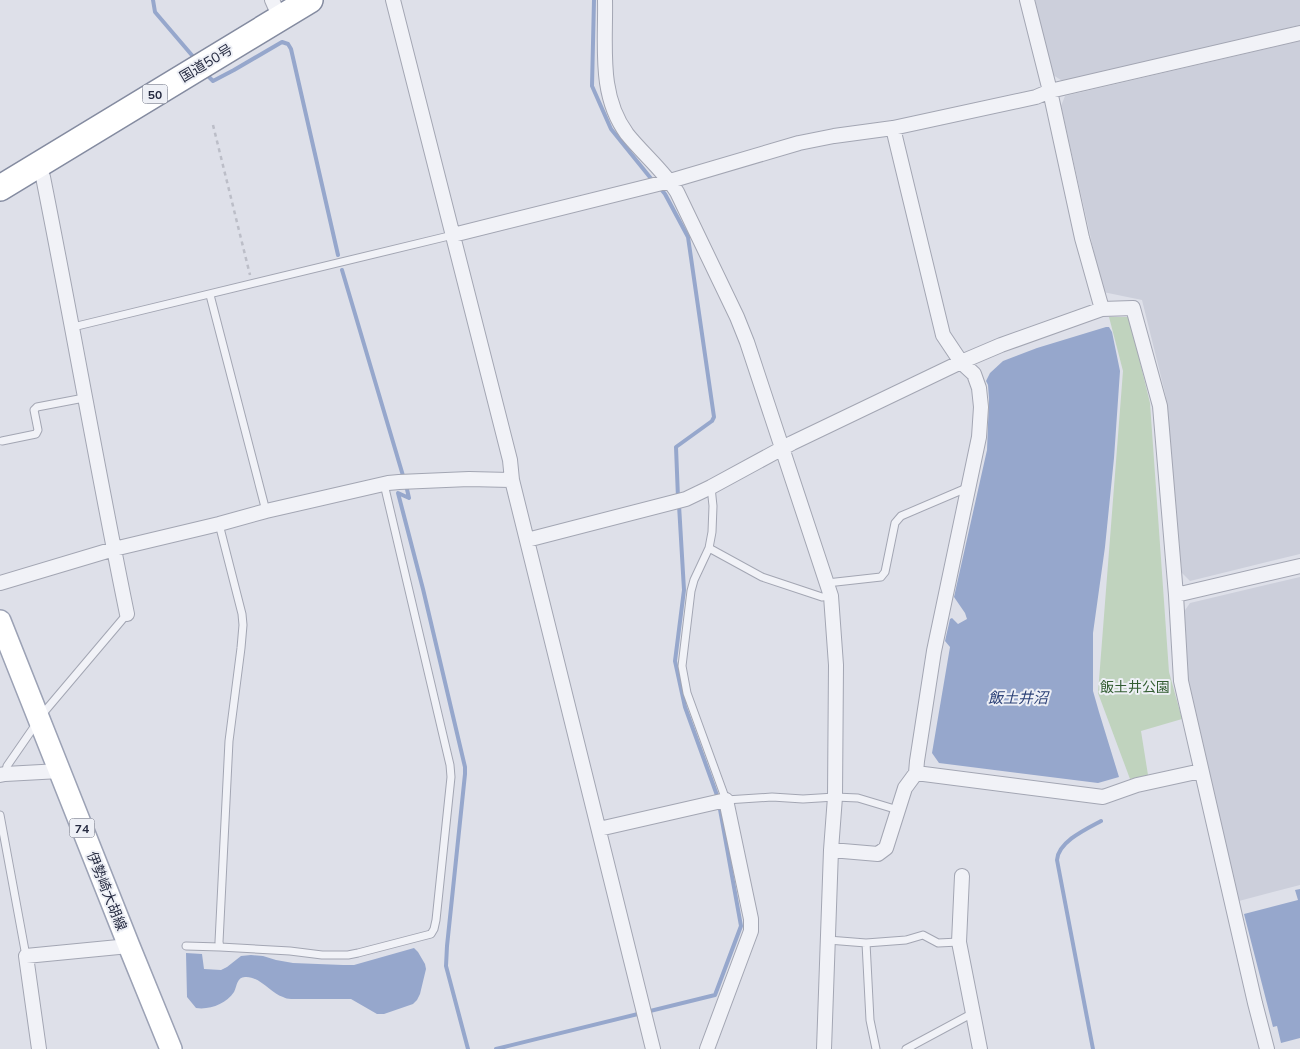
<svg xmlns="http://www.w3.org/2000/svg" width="1300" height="1049" font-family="Mulish,'Noto Sans JP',sans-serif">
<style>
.built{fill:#cccfdb}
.green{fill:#c0d3be}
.water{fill:#96a7cc}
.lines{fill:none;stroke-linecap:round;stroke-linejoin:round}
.stream{stroke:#96a7cc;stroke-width:4}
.lane-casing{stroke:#a3a6b3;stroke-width:9}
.street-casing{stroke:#a3a6b3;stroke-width:16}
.primary-casing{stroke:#9ca2b5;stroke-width:24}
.highway-casing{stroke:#848ba0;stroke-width:28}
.path{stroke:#bcbec8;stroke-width:2.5;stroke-dasharray:4 4;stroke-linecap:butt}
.lane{stroke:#f1f2f7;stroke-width:7}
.street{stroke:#f1f2f7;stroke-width:14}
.primary{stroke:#fff;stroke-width:21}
.highway{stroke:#fff;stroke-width:25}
.labels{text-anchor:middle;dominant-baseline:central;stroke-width:4;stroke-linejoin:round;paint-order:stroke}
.shield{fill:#eef0f6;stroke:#626677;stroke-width:1}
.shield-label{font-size:12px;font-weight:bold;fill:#262b41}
.street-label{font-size:14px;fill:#262b41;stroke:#eef0f6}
.park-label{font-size:14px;fill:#335d32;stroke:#eef0f6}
.water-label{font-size:15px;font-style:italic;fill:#2d4278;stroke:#eef0f6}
</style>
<rect width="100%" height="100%" fill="#dee0e9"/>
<path class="built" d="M1035 0H1300V25L1064 82 1053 75Z
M1300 41V554L1190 581 1182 573 1166 397 1142 300 1103 292 1061 106 1065 96Z
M1300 577V885L1239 901 1188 678 1183 613 1190 603Z"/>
<path class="green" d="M1109 317H1129L1150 403 1169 672 1182 719 1141 731 1148 775 1130 779 1098 693 1123 371Z"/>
<path class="water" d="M1106 327H1109L1112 332 1120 371 1114 458 1105 547 1093 633V691L1099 712 1119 777 1098 783 939 763 932 753 950 647 945 641 950 619 952 618 958 624 967 619 965 613 954 597 987 450 989 399 988 385 986 381 990 373 1003 361 1037 348Z
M1300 889V1038L1281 1043 1277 1026 1273 1027 1244 914 1298 900 1295 890Z
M414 948 418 952 425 964 426 969 420 994 417 1000 413 1004 384 1014H377L351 999H291C288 999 285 998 283 997 270 993 260 976 245 977 237 977 237 986 234 992 226 1004 210 1010 196 1008L187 997 186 953 202 954 204 969 221 970 227 967 241 956 251 955 263 956 276 960 293 963 343 965H354Z"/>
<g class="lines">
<path class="stream" d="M153 0 155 12 196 60
M594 0 592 86 611 129 653 181
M206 74 213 81 234 70 282 42 288 44 291 49 338 255
M660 188 665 194 688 237 714 417 712 421 676 447 678 498
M342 270 404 479
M406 485 409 498 398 493 423 589 465 767V774L447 946 446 966 468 1049
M679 505 684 590 675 661 685 707 718 798
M496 1049 715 995 741 926 719 804
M1093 1049 1057 860C1058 842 1086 829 1101 821"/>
<g class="lane-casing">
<path id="lane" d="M210 295 266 511
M73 327 453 235
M2 441 36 434 38 430 34 410 37 407 84 398
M711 487 713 506 712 532 709 548 694 580 691 591 682 666 687 693 726 800 772 797 803 799 835 797 858 798 898 810
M219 524 242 614 243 625 241 648 229 741 219 942 220 947 290 951 322 955H348L358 953 431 934 434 929 436 920 451 777 450 765 384 484
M709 548 762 577 822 597 831 596
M827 583 881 577 885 572 895 523 901 516 969 487
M5 774 7 766 45 711 127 614
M0 815 26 956
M828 940 866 943 906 940 923 935 938 943 959 942
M866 943 870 1020 876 1049
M186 946 220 947
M906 1049 973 1013"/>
</g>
<g class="street-casing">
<path id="street" d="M272 0 280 18
M393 0 510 460 512 480 653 1049
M605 0C606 45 598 95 627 134 643 154 663 170 677 192L737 317 747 342 831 596 836 665 835 797 831 850 824 1049
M1027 0 1050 91 1082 238 1102 309
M37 166 43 177C72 322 97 468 127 614
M453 235 670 181 799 143 834 136 893 128 1036 97 1050 91 1300 33
M527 540 686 499 711 487 792 443 961 362 1001 345 1102 309 1133 308 1160 406 1176 595 1181 681 1255 1003 1267 1049
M0 583 114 549 219 524 266 511 388 483 399 482 469 479 512 480
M1176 595 1300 566
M916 773 1103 797 1137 785 1201 771
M0 775 5 774 60 771
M599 829 726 800 751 919V931L707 1049
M831 850 878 854 886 848 905 788 916 773 917 761 934 651 979 437 981 407 979 388 974 374 961 362 943 335 893 128
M962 876 959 942 980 1049
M39 1049 26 956 129 946"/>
</g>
<g class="primary-casing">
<path id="primary" d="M0 621 129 946 171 1049"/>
</g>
<g class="highway-casing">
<path id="highway" d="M0 188 310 0"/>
</g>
<path class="path" d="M213 125 250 275"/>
<use href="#lane" class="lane"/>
<use href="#street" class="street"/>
<use href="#primary" class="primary"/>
<use href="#highway" class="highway"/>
</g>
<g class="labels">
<g class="shield">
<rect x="142.5" y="84.5" width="25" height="19" rx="4"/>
<rect x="69.5" y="818.5" width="25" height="19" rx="4"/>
</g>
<g class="shield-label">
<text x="155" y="94">50</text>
<text x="82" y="828">74</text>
</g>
<g class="street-label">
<text transform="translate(206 63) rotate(-31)">国道50号</text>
<text transform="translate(107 891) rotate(68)">伊勢崎大胡線</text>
</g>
<g class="park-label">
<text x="1135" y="687">飯土井公園</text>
</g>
<g class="water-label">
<text x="1018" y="697">飯土井沼</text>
</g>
</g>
</svg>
